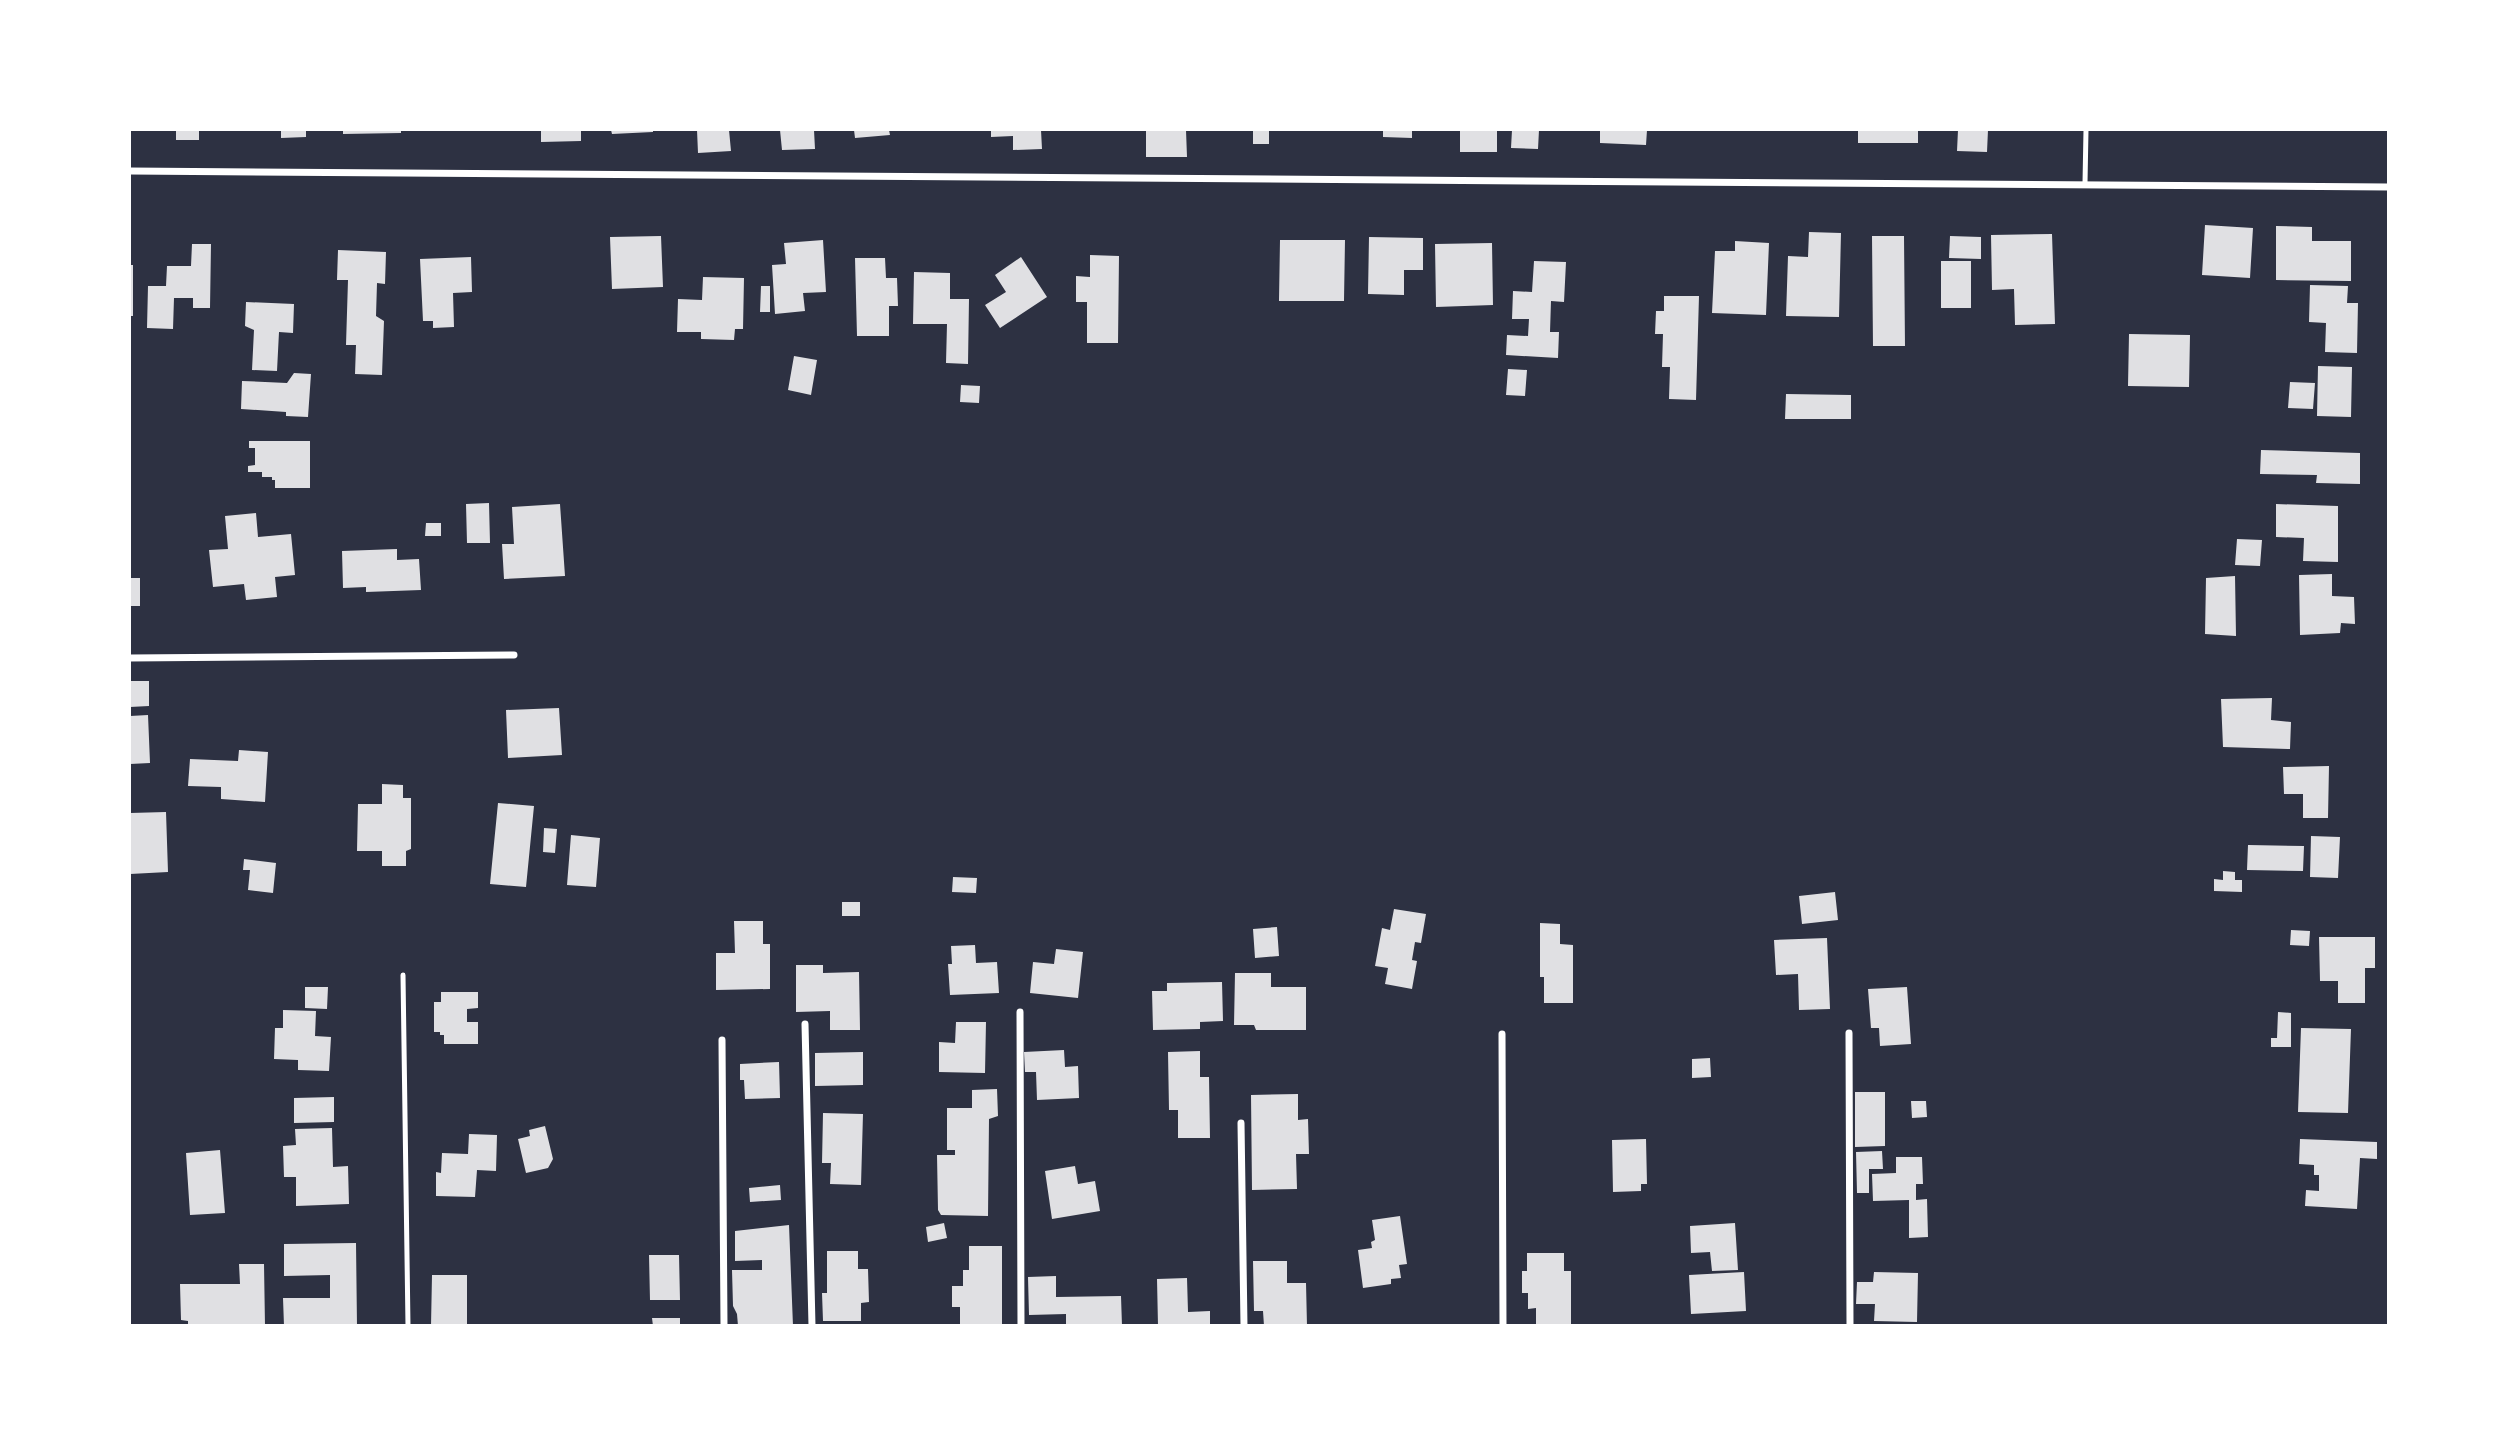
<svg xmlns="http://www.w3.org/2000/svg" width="2518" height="1455" font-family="Poppins,sans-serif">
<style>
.building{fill:#e0e0e3}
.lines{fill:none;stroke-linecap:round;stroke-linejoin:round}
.service{stroke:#fff;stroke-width:5}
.minor{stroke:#fff;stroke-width:7}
</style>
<rect width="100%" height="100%" fill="#2d3142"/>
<path class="building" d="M176 130H199V140H176Z
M281 130H306V137L281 138Z
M343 130H401V133L343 134Z
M541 130H581V141L541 142Z
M611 130H653V132L612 134Z
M697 130H729L731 151 698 153Z
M780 130H814L815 149 782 150Z
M854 130H889L890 135 855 138Z
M991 130H1041L1042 149 1013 150V136L991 137Z
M1146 130H1186L1187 157H1146Z
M1253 130H1269V144H1253Z
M1383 130H1412V138L1383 137Z
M1460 130H1497V152H1460Z
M1512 130H1539L1538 149 1511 148Z
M1600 130H1647L1646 145 1600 143Z
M1858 130H1918V143H1858Z
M1958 130H1988L1987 152 1957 151Z
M2205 225 2253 228 2250 278 2202 275Z
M2276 226 2312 227V241H2351V281L2276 280Z
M1809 232 1841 233 1839 317 1786 316 1788 256 1808 257Z
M2052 234 2055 324 2015 325 2014 289 1992 290 1991 235Z
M661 236 663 287 612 289 610 237Z
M1872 236H1904L1905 346H1873Z
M1950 236 1981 237V259L1949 258Z
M1369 237 1423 238V270H1404V295L1368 294Z
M823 240 826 292 803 293 805 311 775 314 772 265 786 264 784 243Z
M1280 240H1345L1344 301H1279Z
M1735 241 1769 243 1766 315 1712 313 1715 251H1735Z
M1492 243 1493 305 1436 307 1435 244Z
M192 244H211L210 308H193V298H174L173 329 147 328 148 286H166L167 266H191Z
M338 250 386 252 385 284 377 283 376 316 384 321 382 375 355 374 356 345H346L348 280H337Z
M1090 255 1119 256 1118 343H1087V302H1076V276L1090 277Z
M471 257 472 292 453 293 454 327 433 328V321H423L420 259Z
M1021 257 1047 297 1000 328 985 305 1006 292 995 275Z
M855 258H885L886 278H897L898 306H889V336H857Z
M1534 261 1566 262 1564 302 1551 301 1550 332H1559L1558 358 1506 355 1507 335 1528 336 1529 319H1512L1513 291 1532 292Z
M1941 261H1971V308H1941Z
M130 265H133V316H130Z
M914 272 950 273V299H969L968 364 946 363 947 324H913Z
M703 277 744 278 743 329H735L734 340 701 339V332H677L678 299 702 300Z
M2310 285 2348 286 2347 303H2358L2357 353 2325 352 2326 323 2309 322Z
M761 286H770V312H760Z
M1664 296H1699L1696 400 1669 399 1670 367H1662L1663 334H1655L1656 311H1664Z
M246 302 294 304 293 333 279 332 277 371 252 370 254 330 245 326Z
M2129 334 2190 335 2189 387 2128 386Z
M794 356 817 360 811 395 788 390Z
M2318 366 2352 367 2351 417 2317 416Z
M1508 369 1527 370 1525 396 1506 395Z
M294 373 311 374 308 417 286 416V412L241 409 242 381 287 383Z
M2290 382 2315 383 2313 409 2288 408Z
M961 385 980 386 979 403 960 402Z
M1786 394 1851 395V419H1785Z
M249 441H310V488H275V480H272V477H262V472H248V466L255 465V448H249Z
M2261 450 2360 453V484L2316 483 2317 475 2260 474Z
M489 503 490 543H467L466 504Z
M560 504 565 576 504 579 502 544H514L512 507Z
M2276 504 2338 506V562L2303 561 2304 538 2276 537Z
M256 513 258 537 291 534 295 575 275 577 277 597 246 600 244 584 213 587 209 550 228 549 225 516Z
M426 523H441V536H425Z
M2237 539 2262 540 2260 566 2235 565Z
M397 549V560L419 559 421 590 366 592V587L343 588 342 551Z
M2332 574V596L2354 597 2355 624 2341 623 2340 633 2300 635 2299 575Z
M2235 576 2236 636 2205 634 2206 578Z
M130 578H140V606H130Z
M130 681H149V706L130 707Z
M2272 698 2271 720 2291 722 2290 749 2223 747 2221 699Z
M559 708 562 755 508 758 506 710Z
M148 715 150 763 130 764V716Z
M239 750 268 752 265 802 221 799V787L188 786 190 759 238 761Z
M2329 766 2328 818H2303V794H2284L2283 767Z
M382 784 403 785V798H411V849L406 851V866H382V851H357L358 804H382Z
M498 803 534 806 526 887 490 884Z
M166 812 168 872 130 874V813Z
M544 828 557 829 555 853 543 852Z
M571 835 600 838 596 887 567 885Z
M2311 836 2340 837 2338 878 2310 877Z
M2248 845 2304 846 2303 871 2247 870Z
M244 859 276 863 273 893 248 890 250 870H243Z
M2223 871 2235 872V880H2242V892L2214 891V879L2223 880Z
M953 877 977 878 976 893 952 892Z
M1835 892 1838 920 1802 924 1799 896Z
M842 902H860V916H842Z
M1394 909 1426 914 1421 943 1415 942 1412 960 1417 961 1412 989 1385 984 1388 968 1375 966 1382 928 1390 930Z
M734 921H763V944H770V989L716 990V953H735Z
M1540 923 1560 924V944L1573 945V1003H1544V977H1540Z
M1277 927 1279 956 1255 958 1253 929Z
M2291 930 2310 931 2309 946 2290 945Z
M2319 937H2375V968H2365V1003H2338V981H2320Z
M1827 938 1830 1009 1799 1010 1798 974 1776 975 1774 940Z
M975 945 976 963 997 962 999 993 950 995 948 964H952L951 946Z
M1056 949 1083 952 1078 998 1030 993 1033 962 1054 964Z
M796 965H823V973L859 972 860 1030H830V1011L796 1012Z
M1235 973H1271V987H1306V1030H1256L1254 1025H1234Z
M1222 982 1223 1021 1200 1022V1029L1153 1030 1152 991H1167V983Z
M305 987H328L327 1009 305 1008Z
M1907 987 1911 1044 1880 1046 1879 1028H1871L1868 989Z
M441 992H478V1008L467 1009V1022H478V1044H444V1035H440V1032H434V1002H441Z
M283 1010 316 1011 315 1036 331 1037 329 1071 298 1070V1060L274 1059 275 1028H283Z
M2278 1012 2291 1013V1047H2271V1038H2277Z
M956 1022H986L985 1073 939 1072V1042L955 1043Z
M2301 1028 2351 1029 2348 1113 2298 1112Z
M1064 1050 1065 1067 1078 1066 1079 1098 1037 1100 1036 1072H1025L1024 1052Z
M1200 1051V1077H1209L1210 1138H1178V1110H1169L1168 1052Z
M863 1052V1085L815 1086V1053Z
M1710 1058 1711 1077 1692 1078V1059Z
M779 1062 780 1098 745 1099 744 1080H740V1064Z
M997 1089 998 1116 989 1119 988 1216 941 1215 938 1210 937 1155H955V1150H947V1108H972V1090Z
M1855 1092H1885V1146L1855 1147Z
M1298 1094V1120L1308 1119 1309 1154H1296L1297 1189 1252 1190 1251 1095Z
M334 1097V1122L294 1123V1098Z
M1911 1101H1926L1927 1117 1912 1118Z
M823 1113 863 1114 861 1185 830 1184 831 1163H822Z
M545 1126 553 1159 548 1168 526 1173 518 1139 530 1136 529 1130Z
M332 1128 333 1167 348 1166 349 1204 296 1206V1177H284L283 1146 296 1145 295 1129Z
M469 1134 497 1135 496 1171 477 1170 475 1197 436 1196V1172L441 1173 442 1153 468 1154Z
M1646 1139 1647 1184H1641V1191L1613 1192 1612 1140Z
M2300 1139 2377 1142V1159L2360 1158 2357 1209 2305 1206 2306 1190 2319 1191V1175H2314V1165L2299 1164Z
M220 1150 225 1213 190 1215 186 1153Z
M1882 1151 1883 1169H1869V1193H1857L1856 1152Z
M1896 1157H1922L1923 1184H1916V1200L1927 1199 1928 1237 1909 1238V1200L1873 1201 1872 1174 1896 1173Z
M1075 1166 1078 1184 1095 1181 1100 1211 1052 1219 1045 1171Z
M780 1185 781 1200 750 1202 749 1188Z
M1400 1216 1407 1264 1399 1265 1401 1278 1391 1279V1284L1363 1288 1358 1250 1372 1248 1371 1242 1375 1240 1372 1220Z
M944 1223 947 1238 928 1242 926 1227Z
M1735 1223 1738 1270 1712 1271 1710 1252 1691 1253 1690 1226Z
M789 1225 793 1326H738L737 1314 733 1306 732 1270H762V1260L735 1261V1231Z
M356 1243 357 1326H284L283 1298H330V1275L284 1276V1244Z
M969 1246H1002V1326H960V1307H952V1286H963V1270H969Z
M827 1251H858V1269H868L869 1302 861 1303V1321H823L822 1293H827Z
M1527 1253H1564V1271H1571V1326H1536V1308L1528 1309V1293H1522V1271H1527Z
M649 1255H679L680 1300H650Z
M1253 1261H1287V1283H1306L1307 1326H1264L1263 1311H1254Z
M239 1264H264L265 1326H188V1321L181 1320 180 1284H240Z
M1744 1272 1746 1311 1691 1314 1689 1275Z
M1874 1272 1918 1273 1917 1322 1874 1321 1875 1304H1856L1857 1282H1873Z
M432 1275H467V1326H431Z
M1056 1276V1297L1121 1296 1122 1326H1066V1314L1029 1315 1028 1277Z
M1187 1278 1188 1312 1210 1311V1326H1158L1157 1279Z
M652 1318H680V1326H653Z"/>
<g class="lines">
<path class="service" d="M2085 183 2086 130
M403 975 408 1326"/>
<path class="minor" d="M130 171 2388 187
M130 658 514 655
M1020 1012 1021 1326
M805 1024 812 1326
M1849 1033 1850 1326
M1502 1034 1503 1326
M722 1040 724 1326
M1241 1123 1244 1326"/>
</g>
<rect width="2518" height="1455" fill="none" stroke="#ffffff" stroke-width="262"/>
</svg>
